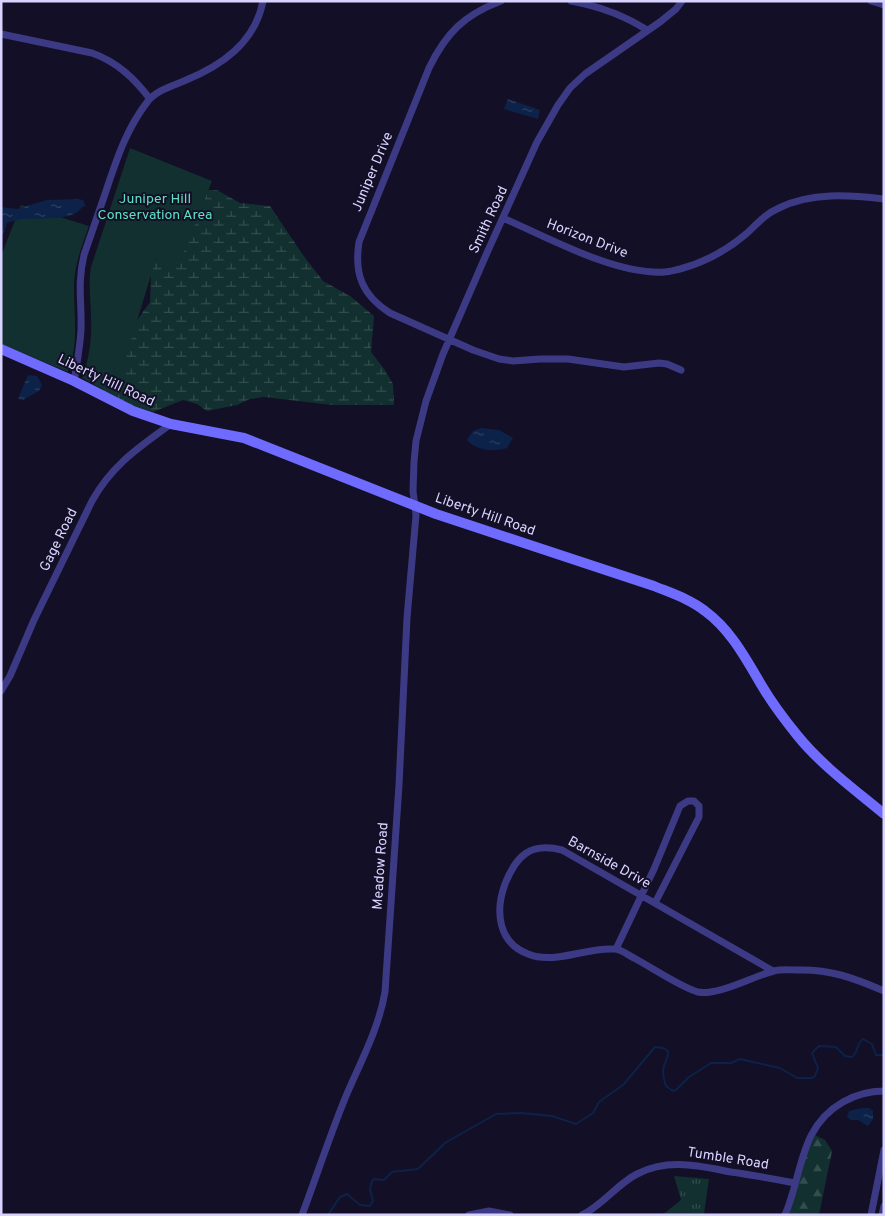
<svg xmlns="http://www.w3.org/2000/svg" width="885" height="1216" font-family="Overpass,sans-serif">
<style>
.grass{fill:url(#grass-tufts)}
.forest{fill:url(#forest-firs)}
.wetland{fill:url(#wetland-marsh)}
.park{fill:#12302f}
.water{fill:url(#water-ripples)}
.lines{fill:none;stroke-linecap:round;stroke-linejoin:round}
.stream{stroke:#0c2248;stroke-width:2}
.street{stroke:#3d3a85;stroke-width:7}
.secondary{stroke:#6f6bff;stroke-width:10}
.labels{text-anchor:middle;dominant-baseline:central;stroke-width:4;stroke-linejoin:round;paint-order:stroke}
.street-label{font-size:14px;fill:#d9d4ff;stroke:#130f26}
.park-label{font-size:14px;fill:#5fe0c0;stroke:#130f26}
</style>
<defs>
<pattern id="grass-tufts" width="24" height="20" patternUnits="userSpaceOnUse" patternTransform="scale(1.25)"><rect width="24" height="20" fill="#12302f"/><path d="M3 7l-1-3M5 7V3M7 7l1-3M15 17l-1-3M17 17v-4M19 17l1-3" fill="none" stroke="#344d4e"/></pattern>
<pattern id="forest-firs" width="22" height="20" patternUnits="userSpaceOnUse" patternTransform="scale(1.25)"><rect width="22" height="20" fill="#12302f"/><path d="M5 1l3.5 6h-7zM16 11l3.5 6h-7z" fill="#344d4e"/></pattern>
<pattern id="wetland-marsh" width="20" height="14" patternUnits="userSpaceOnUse" patternTransform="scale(1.25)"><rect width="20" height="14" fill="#12302f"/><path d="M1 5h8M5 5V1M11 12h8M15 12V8" fill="none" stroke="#344d4e"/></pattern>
<pattern id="water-ripples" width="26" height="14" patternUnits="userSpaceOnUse" patternTransform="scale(1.25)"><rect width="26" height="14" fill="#0c2248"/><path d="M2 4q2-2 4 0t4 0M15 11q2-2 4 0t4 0" fill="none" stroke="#2f4163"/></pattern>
</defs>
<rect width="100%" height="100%" fill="#130f26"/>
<path class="grass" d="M674 1176 709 1179 704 1214 662 1215 681 1200Z"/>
<path class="forest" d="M815 1135 825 1140 832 1151 819 1215H789L807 1153Z"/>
<path class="wetland" d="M187 190H217L240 203 270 206 303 255 323 281 350 296 374 316 371 352 385 370 393 384 394 405H332L264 397 250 399 237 405 207 411 197 404 183 400 153 412 134 406 105 392 93 376 122 336 138 319 150 302 151 275 133 261Z"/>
<path class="park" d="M130 148 212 181 178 267 156 259 114 396 82 378C89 360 92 339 91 319 91 302 88 285 91 267Z
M21 205 89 226C82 246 74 265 74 287 74 316 79 344 68 372L1 344V256Z"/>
<path class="water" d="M508 99 540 110 538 119 504 109Z
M78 199 83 200 85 205C82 207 79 211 76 213 57 223 28 214 7 223L4 231 1 246V207L17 209 47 200Z
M28 375 37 376 42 385 39 391 23 400 18 399Z
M481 428 499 430 513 438 507 448C493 452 477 451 467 440L473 431Z
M862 1108H869L873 1111V1119L868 1126 858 1120H851L847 1117 849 1111Z"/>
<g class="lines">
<path class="stream" d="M328 1215 340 1197 347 1194 360 1205 370 1206 373 1201 370 1189 372 1181 374 1179 384 1180 392 1172 418 1169 445 1143 496 1114 521 1113 552 1116 576 1124 593 1113 599 1102 623 1085 655 1047C674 1048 668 1055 664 1066 662 1072 664 1080 666 1086L673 1091 676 1090 689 1077 711 1063H731L740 1059 780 1068 797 1078H812L815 1076 818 1068 812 1053 819 1046 836 1047 845 1056 852 1057C859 1052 856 1043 863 1039L872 1044 876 1055H884"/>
<path class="street" d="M501 1C464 15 446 33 429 68L359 242C354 274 362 295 390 313L473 350 499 359 513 361 540 359H568L624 367 659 363 667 364 681 370
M571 1C598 6 624 15 647 30
M871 1 884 5
M1 34 92 53C117 62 134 78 150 99
M503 218C549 238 615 275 665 272 670 272 675 270 680 269 706 262 726 251 746 234 757 224 765 214 779 208 811 192 849 195 884 199
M74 381C77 364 80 347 81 330 82 302 77 284 84 255 91 235 98 214 105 194 116 161 126 129 148 101 156 91 172 86 184 81 221 66 255 43 263 1
M1 691 10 676 34 620 92 501C112 465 138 448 171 424
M616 949 654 869 680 806 688 801H694L699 806V817L655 903
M773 971 562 850C530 842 516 856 505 884 495 911 498 943 528 954 555 965 586 947 614 949 621 949 628 955 634 958 651 967 682 988 698 992 718 996 753 976 774 971 781 969 789 970 797 970 830 969 854 978 884 991
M302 1215C317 1175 330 1135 346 1096 360 1063 379 1028 385 992L399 785 407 618 416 515 413 491 414 462 416 441 426 401 443 354 486 255 537 142 558 105 570 88 585 74 660 22 676 9 682 1
M469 1215 489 1211 510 1215
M582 1215C603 1205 617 1184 637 1174 668 1158 699 1166 731 1172 752 1175 774 1179 795 1183
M785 1215C803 1173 799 1127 843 1102 855 1095 870 1091 884 1091
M871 1215 884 1150
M882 1215 884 1206"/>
<path class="secondary" d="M1 349 74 381 133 411 171 424 244 438 436 514 654 586C671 593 690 599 705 611 731 630 746 659 762 686 772 703 784 719 797 735 821 765 854 789 884 814"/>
</g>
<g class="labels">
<g class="street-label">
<text transform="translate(373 172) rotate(-67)">Juniper Drive</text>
<text transform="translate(489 220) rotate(-65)">Smith Road</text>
<text transform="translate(587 239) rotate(21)">Horizon Drive</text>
<text transform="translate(106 381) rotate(25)">Liberty Hill Road</text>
<text transform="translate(485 515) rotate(19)">Liberty Hill Road</text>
<text transform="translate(59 540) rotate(-64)">Gage Road</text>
<text transform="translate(609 863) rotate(29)">Barnside Drive</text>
<text transform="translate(381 866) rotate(-86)">Meadow Road</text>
<text transform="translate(728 1159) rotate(9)">Tumble Road</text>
</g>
<g class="park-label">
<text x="155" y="199">Juniper Hill<tspan x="155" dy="16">Conservation Area</tspan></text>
</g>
</g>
<rect width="885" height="1216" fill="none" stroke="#d9d4ff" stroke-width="5"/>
</svg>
